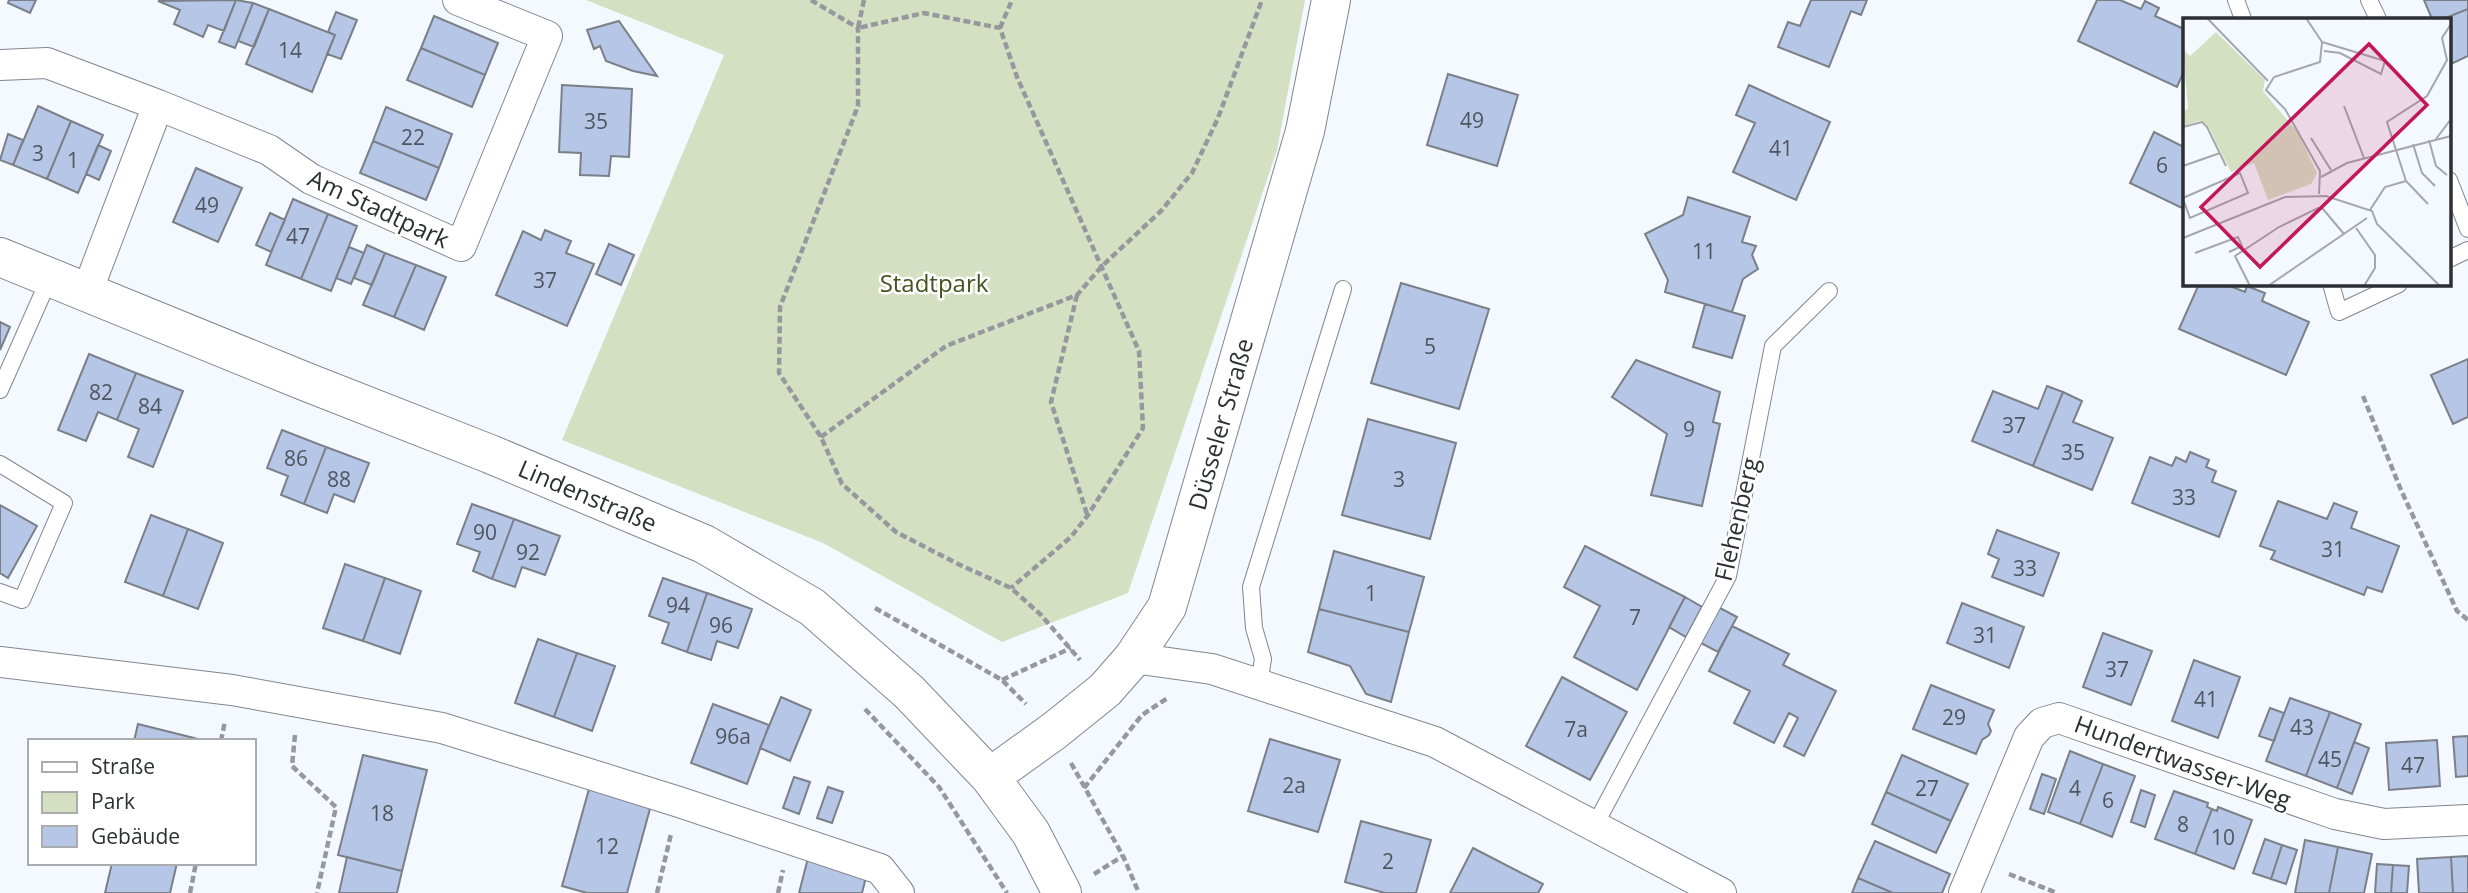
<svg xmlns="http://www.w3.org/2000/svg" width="2468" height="893" font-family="'Open Sans',sans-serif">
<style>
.green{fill:#d5e0c3}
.building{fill:#b6c6e6;stroke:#7b7f87;stroke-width:2}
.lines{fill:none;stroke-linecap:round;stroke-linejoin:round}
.lane-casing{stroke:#82868e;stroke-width:18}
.street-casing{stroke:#82868e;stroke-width:32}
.secondary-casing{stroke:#82868e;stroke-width:40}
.path{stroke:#95989d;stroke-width:4.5;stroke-dasharray:7 3.5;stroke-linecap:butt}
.lane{stroke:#fff;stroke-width:16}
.street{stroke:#fff;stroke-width:30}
.secondary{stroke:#fff;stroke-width:38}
.labels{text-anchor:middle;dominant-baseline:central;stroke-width:5;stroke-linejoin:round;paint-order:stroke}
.number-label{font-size:21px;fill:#4f555f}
.street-label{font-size:24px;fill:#2d2f32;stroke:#fff}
.park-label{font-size:24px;fill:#45541f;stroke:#fff}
.inset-road{fill:none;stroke:#a4a8ad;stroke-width:2}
.view{fill:#c2185b;fill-opacity:0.15;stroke:#c2185b;stroke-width:3.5}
.inset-edge{fill:none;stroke:#2d2f32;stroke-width:3.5}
</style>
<rect width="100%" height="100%" fill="#f4f8ff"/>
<path class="green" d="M586 0H1305L1277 150 1128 593 1002 642 823 543 562 440 724 55Z"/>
<path class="building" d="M9 0H36L30 13 8 3Z
M236 0 224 31 208 25 203 37 174 24 180 10 158 1Z
M236 0 253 3 235 48 219 42Z
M1811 0H1867L1861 15 1851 11 1829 67 1778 47 1788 22 1800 26Z
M2097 0H2120L2141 9 2145 1 2159 8 2155 16 2184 29V71L2177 87 2078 41Z
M2424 0H2468V9L2443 19H2432Z
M253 3 269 9 254 47 238 41Z
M269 9 335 35 312 92 246 64Z
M2468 9V56L2449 65V19H2443Z
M336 12 357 20 341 59 327 54 335 35 328 32Z
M434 16 498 43 485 75 421 48Z
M619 21 657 76 633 71 606 61 600 46 594 49 587 30Z
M421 48 485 75 472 107 407 80Z
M1448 74 1518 95 1497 166 1427 145Z
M562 85 632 89 629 157 611 156 609 176 580 175 581 153 559 152Z
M1749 85 1830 122 1796 200 1733 172 1755 123 1736 115Z
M38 106 71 121 47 179 13 165Z
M386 107 452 134 439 168 373 141Z
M71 121 103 135 78 193 47 179Z
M2154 132 2184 147V209L2130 183Z
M8 134 23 140 13 165 0 160Z
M373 141 439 168 426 200 360 173Z
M98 145 111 151 99 180 86 174Z
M196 168 242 188 218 242 173 222Z
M1688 197 1750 217 1742 242 1756 246 1752 255 1758 269 1743 279 1732 312 1665 292 1668 280 1645 234 1683 215Z
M293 199 328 214 301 279 266 265Z
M270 213 285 220 271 252 256 245Z
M328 214 357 226 331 291 301 279Z
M545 230 571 241 566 253 594 264 567 326 496 295 523 231 541 240Z
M609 244 634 255 621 285 596 274Z
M367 245 385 253 372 285 354 278Z
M349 247 364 253 351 284 336 278Z
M385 253 416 265 394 317 363 305Z
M416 265 446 277 424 330 394 317Z
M1401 283 1489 309 1459 409 1371 383Z
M2199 284H2225L2245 292 2247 286 2265 293 2262 301 2309 322 2286 375 2179 329Z
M1705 304 1745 316 1732 358 1693 347Z
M0 322 10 327 0 350Z
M89 354 136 373 117 420 98 412 86 441 58 430Z
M2468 359V417L2453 424 2431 375Z
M1636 360 1720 392 1713 422 1720 424 1702 506 1651 495 1667 434 1612 397Z
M136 373 183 391 153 467 128 457 139 429 117 420Z
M2047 386 2063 392 2033 466 1972 441 1993 391 2038 409Z
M2063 392 2082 401 2073 422 2113 438 2092 490 2033 466Z
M1368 419 1456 443 1430 539 1342 515Z
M282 430 326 447 304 504 281 495 288 476 267 468Z
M326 447 369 463 354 502 334 494 327 513 304 504Z
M2190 452 2209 460 2206 467 2216 471 2212 482 2236 491 2219 537 2132 503 2150 457 2172 466 2176 457 2186 462Z
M2278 501 2327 519 2334 503 2357 512 2351 528 2399 546 2382 592 2367 587 2364 595 2271 559 2275 551 2260 546Z
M472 504 514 519 492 579 473 571 480 552 457 544Z
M0 505 37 526 8 578 0 573Z
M151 515 188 529 163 596 125 582Z
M514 519 560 536 545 575 522 567 515 587 492 579Z
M188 529 223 543 198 609 163 596Z
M1997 530 2059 553 2043 596 1992 577 1999 559 1988 554Z
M1585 546 1685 597 1637 690 1574 657 1600 606 1564 587Z
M1334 551 1424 577 1409 632 1319 609Z
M345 564 385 578 363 641 323 628Z
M385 578 421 591 400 654 363 641Z
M663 578 707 593 687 652 662 643 669 623 649 616Z
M707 593 752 609 738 648 717 641 711 660 687 652Z
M1685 597 1702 607 1686 637 1669 627Z
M1962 603 2024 627 2009 668 1947 643Z
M1718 607 1737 617 1718 652 1699 642Z
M1319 609 1409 632 1391 702 1366 694 1350 666 1308 652Z
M1732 626 1789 654 1783 665 1836 691 1804 756 1784 746 1798 718 1789 713 1774 743 1734 723 1750 691 1709 671Z
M2103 633 2152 651 2131 705 2083 687Z
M538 639 577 653 554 717 515 703Z
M577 653 615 666 592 731 554 717Z
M2194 660 2240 677 2218 738 2172 721Z
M1562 677 1627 712 1590 780 1526 746Z
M1931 685 1994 710 1988 724 1991 731 1989 735 1982 740 1976 754 1913 729Z
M781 697 811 710 790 761 760 748Z
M2290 698 2330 712 2306 776 2266 761Z
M713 704 769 725 747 784 691 763Z
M2270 708 2284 713 2274 741 2259 736Z
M2330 712 2361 724 2337 788 2306 776Z
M138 724 198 739 197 741H134Z
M2468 736V776L2456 777 2453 737Z
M1270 739 1340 760 1318 832 1248 811Z
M2437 740 2440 786 2389 790 2386 743Z
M2354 742 2369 748 2352 794 2337 788Z
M2070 751 2103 764 2080 824 2048 812Z
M363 755 427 770 402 871 338 855Z
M1902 755 1968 784 1951 821 1886 792Z
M2103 764 2135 776 2112 837 2080 824Z
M2042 774 2056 779 2044 814 2030 809Z
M794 777 810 782 799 814 783 808Z
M828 787 843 792 832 823 817 818Z
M589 789 651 805 627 893H587L562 886Z
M2141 790 2155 795 2145 827 2131 822Z
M2174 791 2208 803 2207 807 2212 809 2195 854 2155 839Z
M1886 792 1951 821 1936 853 1872 824Z
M2218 807 2252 820 2234 869 2195 854 2212 809 2217 811Z
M1361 821 1431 840 1416 893H1385L1345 882Z
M2265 839 2282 845 2271 879 2253 873Z
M2305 840 2338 847 2329 893H2295Z
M1875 841 1950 874 1942 893H1893L1858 878Z
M2282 845 2297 850 2286 884 2271 879Z
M2338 847 2372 854 2364 893H2329Z
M1473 848 1543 884 1538 893H1450Z
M2468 856V893H2453L2451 857Z
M347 857 402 871 397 893H339Z
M2451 857 2453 893H2419L2417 859Z
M808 858 867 873 862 893H799Z
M112 863H177L170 893H105Z
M2377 864 2393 865 2391 893H2375Z
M2393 865 2409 866 2407 893H2391Z
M1858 878 1893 893H1852Z"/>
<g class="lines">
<g class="lane-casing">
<path id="lane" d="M2236 0 2243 19
M2369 0 2378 19
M2449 180 2468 229
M2449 259 2468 250
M2331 284 2339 312 2399 284
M0 390 50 277
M0 464 64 503 22 600 0 592
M1259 683 1263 659 1254 628 1251 587 1343 289
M1595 825 1728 576 1773 346 1829 291"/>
</g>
<g class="street-casing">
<path id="street" d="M0 65 47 63 158 105 269 150 311 179 461 246 547 36 458 0
M87 292 158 105
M1133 658 1212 669 1435 742 1721 893
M0 662 232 690 442 728 679 802 880 869 899 893
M1964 893 2029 737 2042 723 2059 718 2335 814 2384 824 2468 820"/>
</g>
<g class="secondary-casing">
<path id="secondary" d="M0 257 304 381 490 454 704 544 812 607 909 692 990 777 1031 833 1062 893
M990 777 1054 731 1105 690 1133 658 1167 607 1305 131 1331 0"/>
</g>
<path class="path" d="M811 0 858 28V106L780 307 779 373 821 437 842 484 896 532 958 564 1011 588 1041 615 1080 660
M864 0 858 28 924 13 1000 28 1017 77 1139 351 1143 428 1088 515 1071 537 1011 588
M1000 28 1012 0
M1077 295 1051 402 1087 514
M2363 396 2401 490 2457 611 2468 620
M821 437 946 346 1077 295 1102 266 1161 211 1192 173 1218 118 1262 0
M875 608 1002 680 1026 704
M1002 680 1071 648
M865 709 939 787 1007 893
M295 735 292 766 336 807 317 893
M221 741 225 721
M1071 763 1123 856 1139 893
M1084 788 1142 715 1169 697
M1094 874 1123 856
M2009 874 2057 893
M190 893 196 863
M657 893 671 834
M778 893 783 870"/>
<use href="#lane" class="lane"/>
<use href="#street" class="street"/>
<use href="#secondary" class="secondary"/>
</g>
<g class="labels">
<g class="number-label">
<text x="290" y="50">14</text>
<text x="1472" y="120">49</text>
<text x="596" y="121">35</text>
<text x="413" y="137">22</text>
<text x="1781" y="148">41</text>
<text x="38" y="153">3</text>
<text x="73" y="160">1</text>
<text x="2162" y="165">6</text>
<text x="207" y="205">49</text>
<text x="298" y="236">47</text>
<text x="1704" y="251">11</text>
<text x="545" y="280">37</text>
<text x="1430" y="346">5</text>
<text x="101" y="392">82</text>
<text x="150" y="406">84</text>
<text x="2014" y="425">37</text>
<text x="1689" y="429">9</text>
<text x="2073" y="452">35</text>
<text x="296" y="458">86</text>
<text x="339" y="479">88</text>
<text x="1399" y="479">3</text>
<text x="2184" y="497">33</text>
<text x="485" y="532">90</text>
<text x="2333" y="549">31</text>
<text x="528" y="552">92</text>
<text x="2025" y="568">33</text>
<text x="1371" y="593">1</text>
<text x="678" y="605">94</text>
<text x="1635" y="617">7</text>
<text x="721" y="625">96</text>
<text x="1985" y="635">31</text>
<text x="2117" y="669">37</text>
<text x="2206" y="699">41</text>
<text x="1954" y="717">29</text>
<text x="2302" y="727">43</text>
<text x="1576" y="729">7a</text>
<text x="733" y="736">96a</text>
<text x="2330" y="759">45</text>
<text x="2413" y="765">47</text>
<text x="1294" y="785">2a</text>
<text x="1927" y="788">27</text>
<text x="2075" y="788">4</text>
<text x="2108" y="800">6</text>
<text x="382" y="813">18</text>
<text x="2183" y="824">8</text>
<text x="2223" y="837">10</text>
<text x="607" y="846">12</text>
<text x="1388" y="861">2</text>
</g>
<g class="street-label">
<text transform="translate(379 208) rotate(25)">Am Stadtpark</text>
<text transform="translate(1220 424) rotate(-74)">Düsseler Straße</text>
<text transform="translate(588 495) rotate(23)">Lindenstraße</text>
<text transform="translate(1736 519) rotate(-77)">Flehenberg</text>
<text transform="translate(2183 761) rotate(20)">Hundertwasser-Weg</text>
</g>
<g class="park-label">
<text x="934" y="282">Stadtpark</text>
</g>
</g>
<g transform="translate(2183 18)">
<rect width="268" height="268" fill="#f4f8ff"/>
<path d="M33 14 82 62 80 73 115 115 134 155 128 166 85 182 71 145 48 154 25 108 17 103 0 108V93L5 91 0 31 7 38Z" fill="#d5e0c3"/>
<path class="inset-road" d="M24 0 85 63M123 0 139 24 137 44 91 59 83 72 102 91 137 153 136 176M139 24 202 43 198 56 157 35 141 33M161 88 181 140M0 109 19 104 24 109 43 148M128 120 148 152M253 121 268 101M246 122 253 148 264 157M230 126 239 155 252 168M0 148 37 135M138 159 164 145 268 118M223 163 245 186M0 180 57 155 65 175 7 200 0 181M187 192 202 169 223 163 204 104 244 78 264 42 259 20 268 6M173 210 192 237V250L181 268M0 220 102 179 143 178 189 193 194 206 257 268M12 235 55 219 59 228 46 234M67 268 52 238 96 209 135 190 140 191 161 216M85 268 184 200"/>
<path class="view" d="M186 26 244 87 77 249 18 189Z"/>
<rect width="268" height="268" class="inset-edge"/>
</g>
<rect x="28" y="739" width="228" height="126" fill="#ffffff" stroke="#abacad" stroke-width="2"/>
<rect x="42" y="762" width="35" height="10" fill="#ffffff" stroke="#abacad" stroke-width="2"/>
<text x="91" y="774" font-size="21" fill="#2d2f32">Straße</text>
<rect x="42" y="792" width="35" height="21" fill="#d5e0c3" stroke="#abacad" stroke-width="2"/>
<text x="91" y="809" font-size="21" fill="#2d2f32">Park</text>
<rect x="42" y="826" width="35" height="21" fill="#b6c6e6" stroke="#abacad" stroke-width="2"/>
<text x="91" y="844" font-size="21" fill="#2d2f32">Gebäude</text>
</svg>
